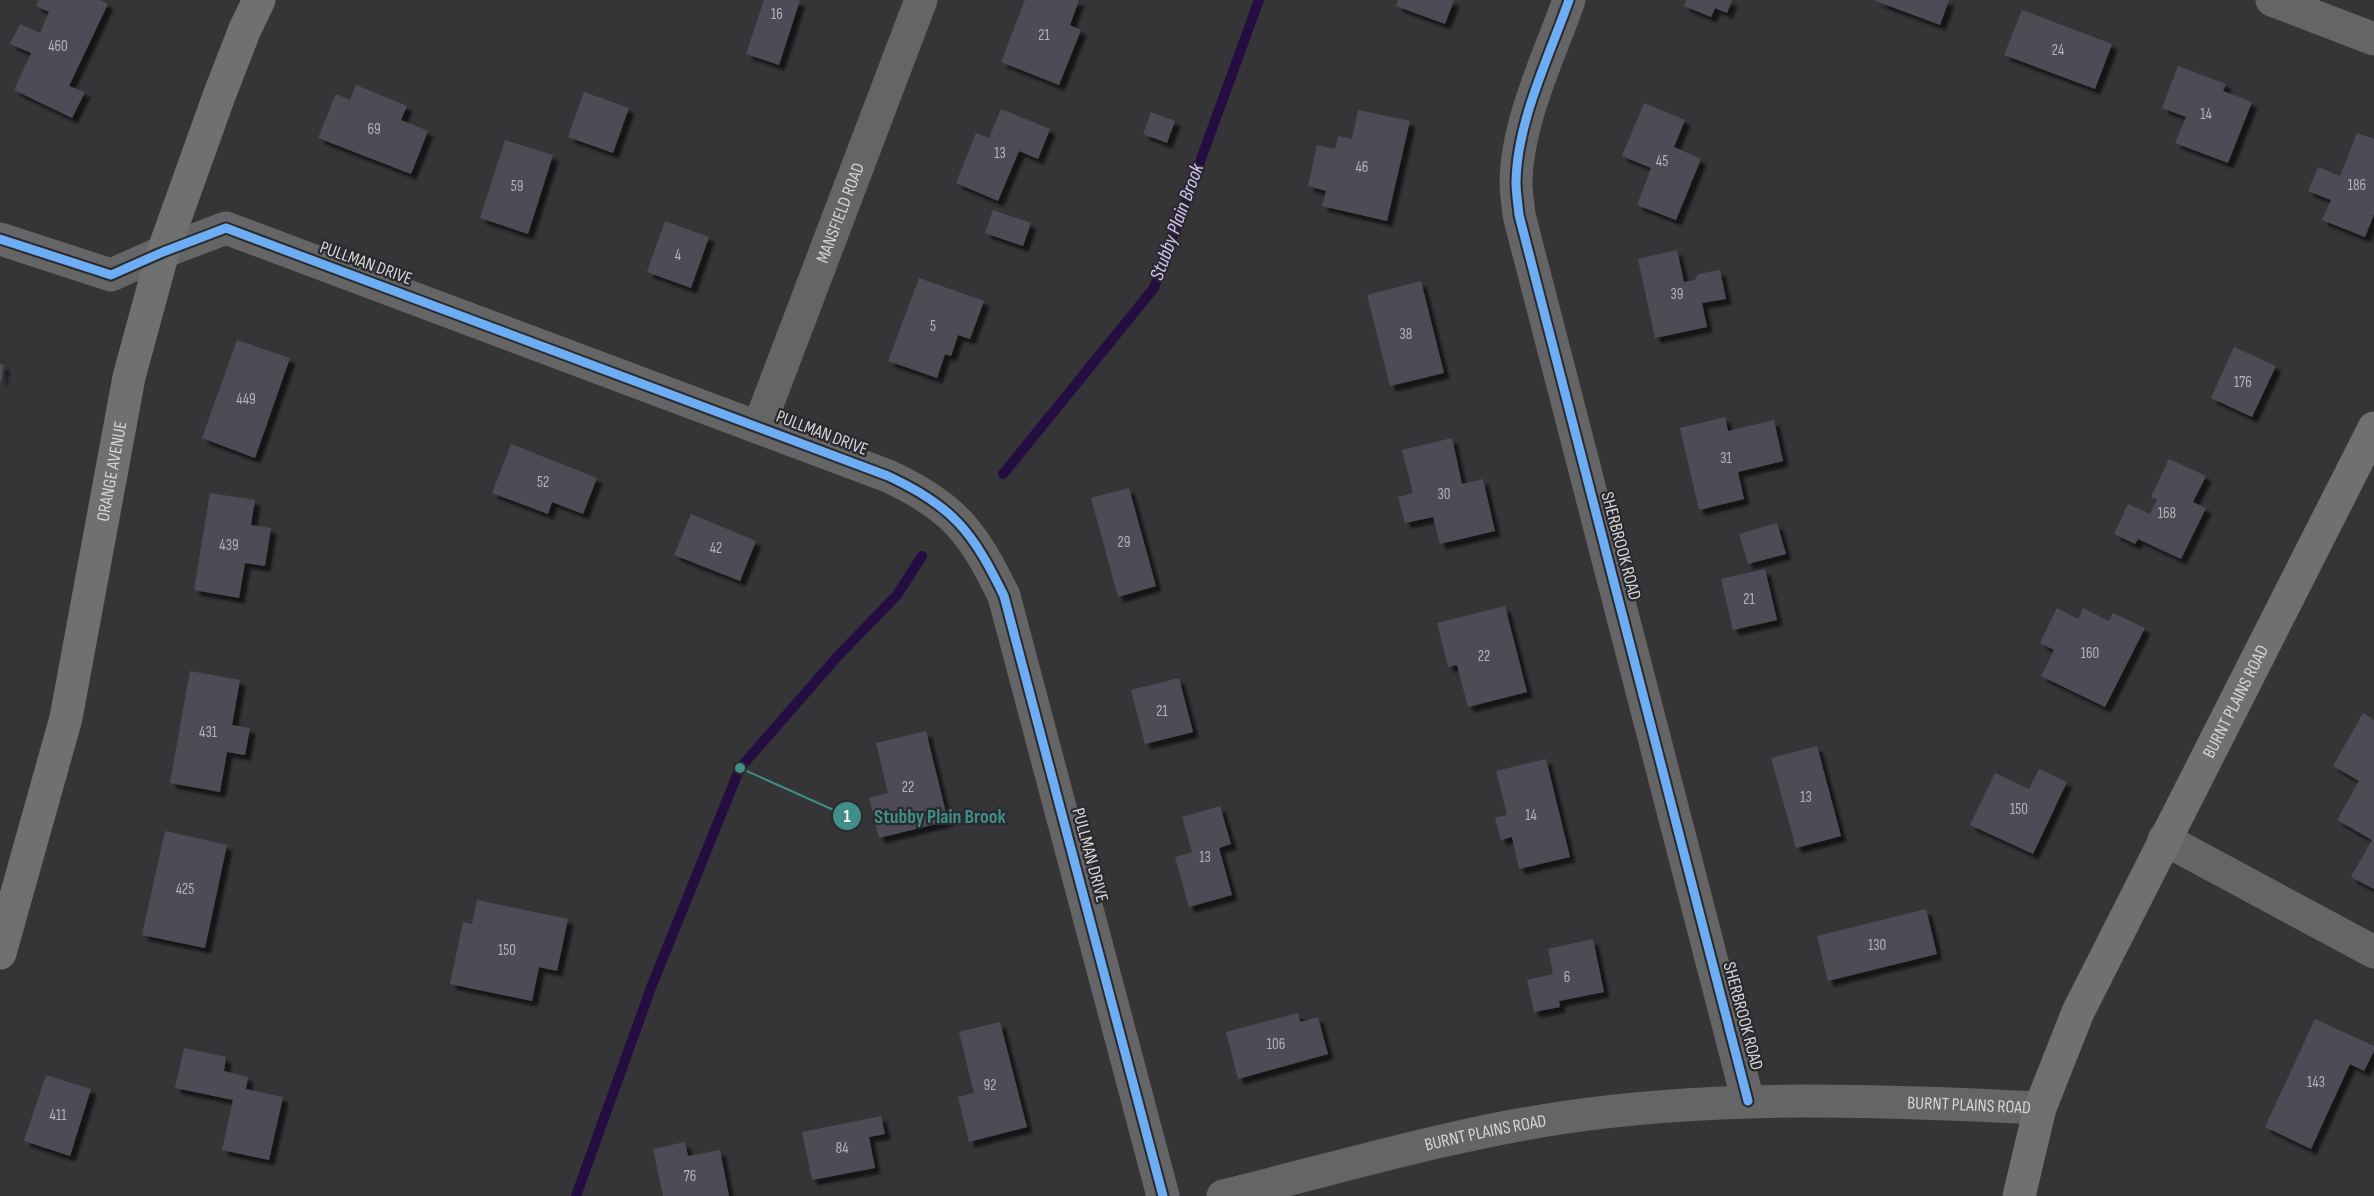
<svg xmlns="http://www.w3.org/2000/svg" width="2374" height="1196" font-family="'Sofia Sans Condensed',sans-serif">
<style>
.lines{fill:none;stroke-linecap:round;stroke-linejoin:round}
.stream{stroke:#260d41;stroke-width:10}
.building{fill:#4f4b57;filter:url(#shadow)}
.minor{stroke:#656566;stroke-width:33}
.major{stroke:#6f7070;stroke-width:33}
.cycleway-casing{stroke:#2a292d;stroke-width:13}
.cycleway{stroke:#6dadf4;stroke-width:9}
.labels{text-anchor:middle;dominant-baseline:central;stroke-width:4.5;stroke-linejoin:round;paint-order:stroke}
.number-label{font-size:15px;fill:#b4b2b7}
.street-label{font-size:18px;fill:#d5d4d7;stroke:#2a292d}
.water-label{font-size:20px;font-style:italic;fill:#d3c1f8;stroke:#2a292d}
.leader{fill:none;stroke:#408e88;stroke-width:2}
.callout-dot{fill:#408e88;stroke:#2a292d;stroke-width:2}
.mark-label{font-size:18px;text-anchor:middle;font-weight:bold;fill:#fff}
.callout-label{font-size:20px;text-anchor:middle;font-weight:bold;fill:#408e88;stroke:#2a292d;stroke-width:4.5;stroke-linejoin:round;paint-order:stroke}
</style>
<defs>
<filter id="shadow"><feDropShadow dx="5.5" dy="5.5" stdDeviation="1.5" flood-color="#0009"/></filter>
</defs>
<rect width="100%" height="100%" fill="#353437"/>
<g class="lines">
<path class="stream" d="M1003 474 1154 288 1259 0
M576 1196 652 985 740 768 837 657 897 595 922 556"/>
</g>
<path class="building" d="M39 0H100L108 4 69 86 85 92 72 118 14 90 31 53 10 44 20 24 40 33 49 12 36 6Z
M764 0H800L779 65 746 54Z
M1025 0H1079L1070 25 1081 30 1059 85 1001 62Z
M1398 0H1454L1445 24 1396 6Z
M1686 0H1732L1727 13 1715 8 1711 17 1684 6Z
M1873 0H1949L1940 25Z
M2022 10 2112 44 2095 89 2004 55Z
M2178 66 2226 84 2223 91 2252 102 2228 163 2175 143 2186 117 2162 108Z
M356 85 407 106 401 120 428 131 411 174 318 138 336 94 350 100Z
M584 92 629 108 613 153 568 137Z
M1644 103 1685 120 1674 147 1701 159 1676 220 1637 205 1651 168 1622 156Z
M1001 109 1050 129 1038 159 1019 151 998 201 956 183 976 133 989 138Z
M1358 110 1410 121 1387 221 1322 206 1326 191 1308 186 1317 145 1335 149 1338 136 1352 139Z
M1151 112 1175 121 1167 143 1143 134Z
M2357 133 2374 139V214L2365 237 2322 220 2331 200 2308 191 2318 167 2340 176Z
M505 140 553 155 528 234 480 218Z
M993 210 1031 223 1023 246 985 233Z
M665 221 709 237 691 288 647 272Z
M1677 250 1684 282 1695 280 1698 274 1720 270 1726 299 1702 303 1707 327 1655 338 1638 259Z
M919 278 984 301 970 339 958 335 951 356 945 354 937 378 888 361Z
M1421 281 1444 373 1390 386 1367 295Z
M237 340 290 358 255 458 202 438Z
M2234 347 2276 366 2252 417 2211 398Z
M0 364 4 365 1 382H0Z
M1725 417 1728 431 1774 420 1783 461 1738 472 1744 499 1699 510 1680 428Z
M1452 438 1462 484 1483 479 1495 531 1440 544 1433 517 1405 523 1398 497 1413 493 1402 450Z
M511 444 597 478 583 514 552 502 548 514 492 493Z
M2169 459 2206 476 2193 502 2206 508 2181 559 2138 539 2135 544 2114 534 2128 504 2150 514 2157 499 2151 497Z
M1129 488 1156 586 1118 597 1091 498Z
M210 493 255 500 251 525 271 528 265 566 245 563 239 598 194 590Z
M691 514 756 541 740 581 674 555Z
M1777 523 1786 554 1748 564 1739 534Z
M1765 569 1777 620 1733 630 1721 579Z
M1505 606 1527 692 1468 707 1457 665 1448 667 1437 623Z
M2057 608 2078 619 2083 608 2109 621 2113 613 2145 628 2105 707 2041 676 2054 650 2040 643Z
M190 671 240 680 232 725 250 728 245 755 227 752 220 792 170 783Z
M1179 678 1193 732 1145 744 1131 690Z
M2363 713 2374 720V889L2351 877 2372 840 2337 820 2359 781 2333 766Z
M926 731 948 821 879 838 869 798 888 793 876 743Z
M1817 746 1841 836 1796 848 1771 758Z
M1546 759 1570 857 1519 869 1512 837 1501 840 1495 818 1507 815 1496 771Z
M2039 769 2067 782 2033 854 1970 825 1995 773 2029 789Z
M1220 806 1231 844 1219 848 1232 895 1189 907 1175 857 1192 852 1182 817Z
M165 831 227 845 205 948 142 935Z
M477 900 568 919 557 971 539 967 532 1001 450 984 463 922 472 924Z
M1926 909 1937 954 1828 981 1817 936Z
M1593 939 1604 992 1559 1001 1560 1007 1534 1012 1527 980 1553 974 1548 949Z
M1298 1013 1300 1022 1318 1017 1328 1054 1238 1079 1226 1032Z
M2315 1019 2374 1046V1051L2364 1071 2350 1064 2311 1149 2265 1127Z
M1000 1022 1027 1127 969 1142 958 1097 974 1093 959 1032Z
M184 1048 226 1057 224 1071 248 1077 246 1089 283 1097 269 1160 222 1150 233 1100 175 1088Z
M46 1075 91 1089 70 1156 24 1141Z
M881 1116 885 1134 869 1137 875 1168 812 1180 802 1132Z
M685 1142 688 1156 720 1150 729 1196H663L653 1149Z"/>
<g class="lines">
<g class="minor">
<path d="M1569 0C1549 57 1517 121 1516 182 1516 193 1518 204 1519 215L1748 1101"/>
<path d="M2272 0 2374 39"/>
<path d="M0 239 111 275 163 252 226 228 888 476C953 506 973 532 1004 596L1163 1196"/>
<path id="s1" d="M759 426 921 0"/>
<path d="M2164 839 2374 952"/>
<path id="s2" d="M1223 1196C1334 1169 1447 1135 1560 1118 1719 1094 1880 1100 2040 1108"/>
</g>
<g class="major">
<path id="s3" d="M0 953 66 718 129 377 163 252 219 96 245 29 259 0"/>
<path id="s4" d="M2019 1196 2040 1108 2078 1012 2374 428"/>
</g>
<g class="cycleway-casing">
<path id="cycleway" d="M1569 0C1549 57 1517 121 1516 182 1516 193 1518 204 1519 215L1748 1101
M0 239 111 275 163 252 226 228 888 476C953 506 973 532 1004 596L1163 1196"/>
</g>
<use href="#cycleway" class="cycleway"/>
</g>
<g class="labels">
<g class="number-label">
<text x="777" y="14">16</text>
<text x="1044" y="35">21</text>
<text x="58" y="46">460</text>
<text x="2058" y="50">24</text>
<text x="2206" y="114">14</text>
<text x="374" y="129">69</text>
<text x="1000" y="153">13</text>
<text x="1662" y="161">45</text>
<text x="1362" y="167">46</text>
<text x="2357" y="185">186</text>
<text x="517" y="186">59</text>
<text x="678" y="255">4</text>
<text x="1677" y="294">39</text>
<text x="933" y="326">5</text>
<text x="1406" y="334">38</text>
<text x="2243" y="382">176</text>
<text x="246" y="399">449</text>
<text x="1726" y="458">31</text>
<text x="543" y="482">52</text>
<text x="1444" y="494">30</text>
<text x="2167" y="513">168</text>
<text x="1124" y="542">29</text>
<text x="229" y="545">439</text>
<text x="716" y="548">42</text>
<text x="1749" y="599">21</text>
<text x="2090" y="653">160</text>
<text x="1484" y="656">22</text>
<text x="1162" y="711">21</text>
<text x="208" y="732">431</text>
<text x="908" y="787">22</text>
<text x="1806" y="797">13</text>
<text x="2019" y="809">150</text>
<text x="1531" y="815">14</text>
<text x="1205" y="857">13</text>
<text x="185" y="889">425</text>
<text x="1877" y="945">130</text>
<text x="507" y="950">150</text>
<text x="1567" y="977">6</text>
<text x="1276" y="1044">106</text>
<text x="2316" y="1082">143</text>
<text x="990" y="1085">92</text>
<text x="58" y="1115">411</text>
<text x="842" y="1148">84</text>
<text x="690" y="1176">76</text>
</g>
<g class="street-label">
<text stroke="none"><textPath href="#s1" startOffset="228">MANSFIELD ROAD</textPath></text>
<text transform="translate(366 263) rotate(20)">PULLMAN DRIVE</text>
<text transform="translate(822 433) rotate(21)">PULLMAN DRIVE</text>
<text stroke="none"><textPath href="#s3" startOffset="495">ORANGE AVENUE</textPath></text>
<text transform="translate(1621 546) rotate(75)">SHERBROOK ROAD</text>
<text stroke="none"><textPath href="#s4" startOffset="542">BURNT PLAINS ROAD</textPath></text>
<text transform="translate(1090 855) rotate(75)">PULLMAN DRIVE</text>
<text transform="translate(1743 1016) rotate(75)">SHERBROOK ROAD</text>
<text stroke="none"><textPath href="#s2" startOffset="756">BURNT PLAINS ROAD</textPath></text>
<text stroke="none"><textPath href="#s2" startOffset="270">BURNT PLAINS ROAD</textPath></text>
</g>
<g class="water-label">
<text transform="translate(1177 222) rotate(-70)">Stubby Plain Brook</text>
</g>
</g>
<path class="leader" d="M740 768L847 816"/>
<g class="callout-dot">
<circle cx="740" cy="768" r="6"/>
<circle cx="847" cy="816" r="15"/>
</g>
<g class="mark-label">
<text x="847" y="822">1</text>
</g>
<g class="callout-label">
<text x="940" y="823">Stubby Plain Brook</text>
</g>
</svg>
